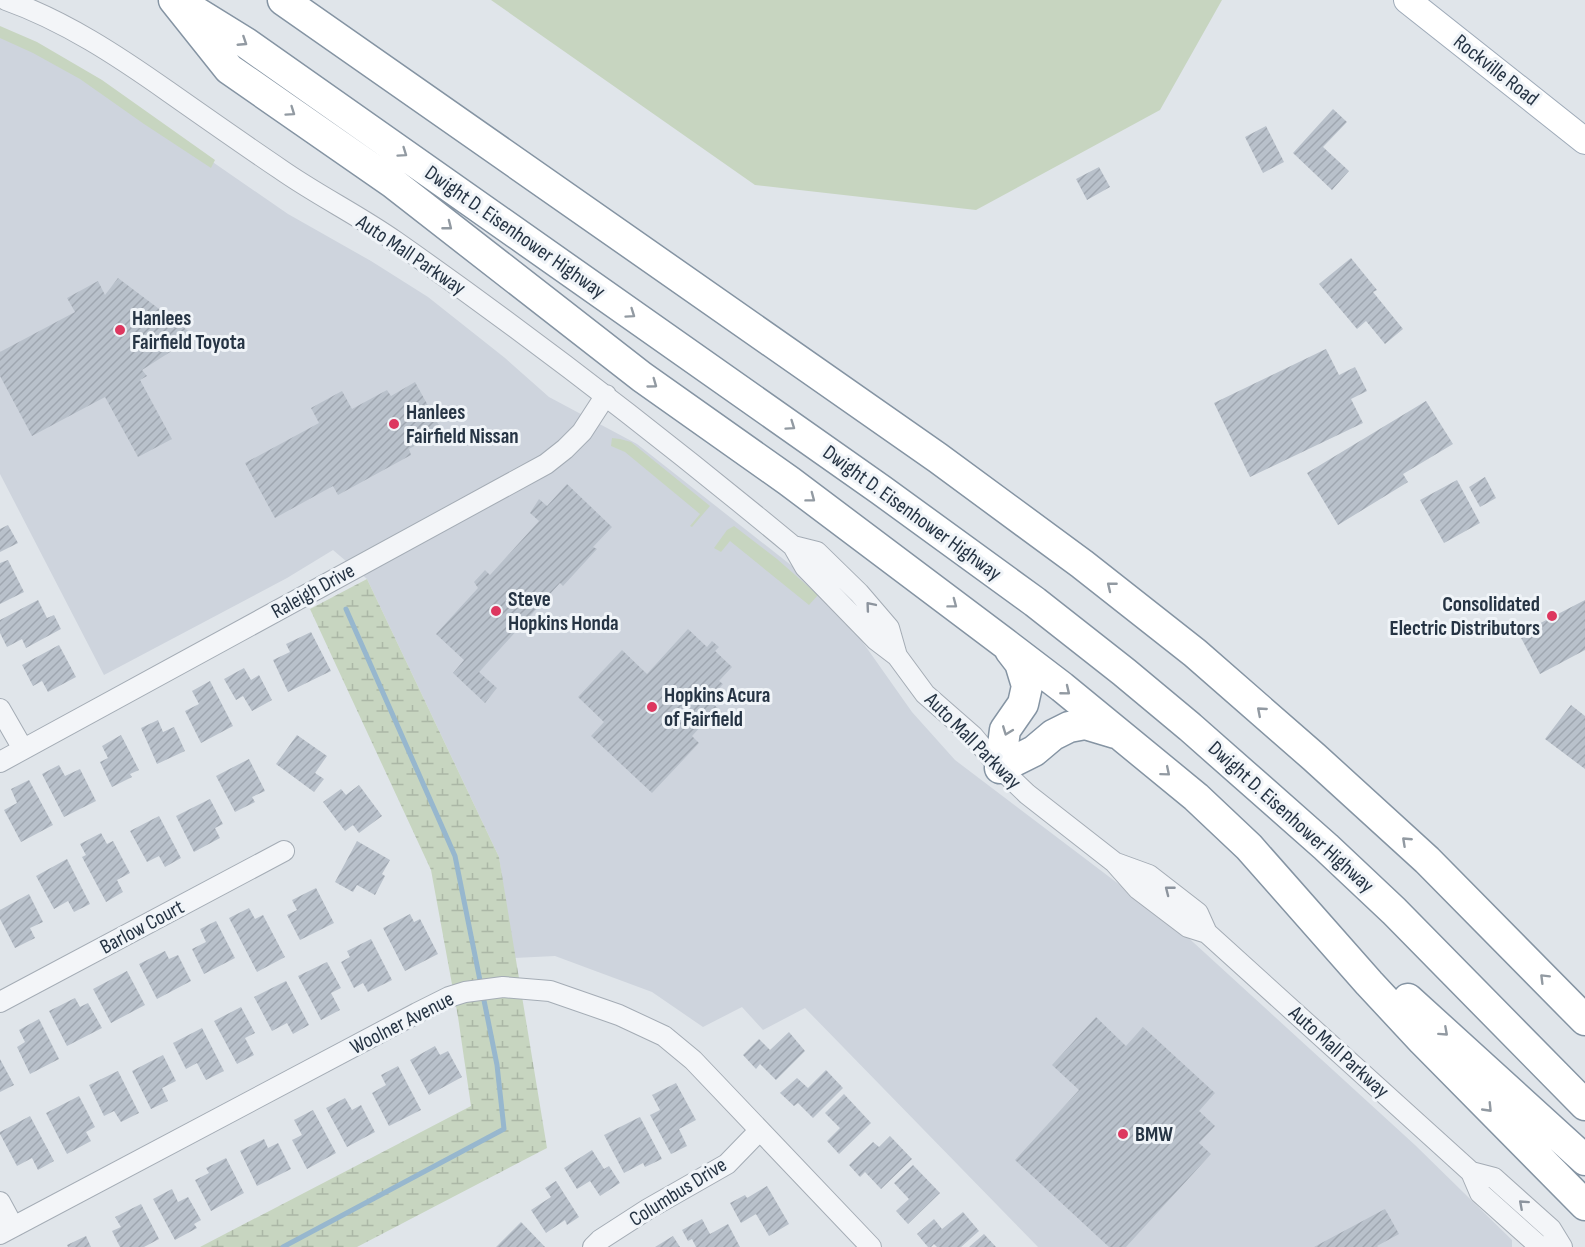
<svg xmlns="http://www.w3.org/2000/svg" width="1585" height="1247" font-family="'Sofia Sans Condensed',sans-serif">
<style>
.built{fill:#ced4dd}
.green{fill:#c7d5c0}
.wetland{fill:url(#wetland-marsh)}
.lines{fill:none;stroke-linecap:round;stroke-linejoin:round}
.stream{stroke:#97b7ce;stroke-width:5}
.building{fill:url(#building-hatch)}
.minor-casing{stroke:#a4acb5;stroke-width:22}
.major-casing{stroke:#9eaab8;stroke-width:28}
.highway-casing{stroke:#8594a3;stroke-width:33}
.minor{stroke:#f3f5f8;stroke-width:20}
.major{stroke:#fff;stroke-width:26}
.highway{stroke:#fff;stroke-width:30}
.oneway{stroke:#929aa2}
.oneway2{stroke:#8c949e}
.poi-dot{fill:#dd375f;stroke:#f0f4f8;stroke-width:2}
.labels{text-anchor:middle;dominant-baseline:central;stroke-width:6;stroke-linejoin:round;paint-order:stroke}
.street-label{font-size:21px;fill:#263444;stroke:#f0f4f8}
.poi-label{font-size:21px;font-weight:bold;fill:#263444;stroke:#f0f4f8;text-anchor:start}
</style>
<defs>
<pattern id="wetland-marsh" width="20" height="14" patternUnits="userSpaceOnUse" patternTransform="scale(1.5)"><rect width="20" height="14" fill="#c7d5c0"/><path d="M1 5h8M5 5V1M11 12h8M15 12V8" fill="none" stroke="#abb7a6"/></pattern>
<pattern id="building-hatch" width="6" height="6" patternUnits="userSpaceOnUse" patternTransform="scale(1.5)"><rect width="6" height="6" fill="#b9c1cb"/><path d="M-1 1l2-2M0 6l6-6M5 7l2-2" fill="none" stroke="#9fa6b0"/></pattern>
</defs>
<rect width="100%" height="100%" fill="#e0e5ea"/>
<path class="built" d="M0 33 139 111 288 214 371 261 428 297 505 358 549 397 637 444 806 577 852 627 912 712 955 760 1182 932 1415 1145 1512 1240V1247H1038L805 1008 763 1030 742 1007 703 1027 652 992 555 956 514 958 499 857 367 579 333 550 287 578 104 675 0 474Z"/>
<path class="green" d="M491 0H1222L1160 110 976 210 755 185Z
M0 26 37 42 102 80 215 160 211 168 144 124 80 79 33 53 0 38Z
M612 438 620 439 631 442 710 506 692 527 690 526 700 514 625 452 611 446Z
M734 526 777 559 818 595 809 605 730 541 721 552 714 548 727 530Z"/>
<path class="wetland" d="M367 579 499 857 547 1148 357 1247H200L471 1106 458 1017 431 870 310 609Z"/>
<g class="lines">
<path class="stream" d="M283 1247 504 1129 497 1065 455 856 346 609"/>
</g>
<path class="building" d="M1333 109 1347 122 1323 147 1349 171 1332 190 1293 153Z
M1266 126 1284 162 1263 173 1245 137Z
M1099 167 1110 187 1087 200 1076 179Z
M1351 258 1377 290 1373 292 1403 329 1385 344 1366 321 1357 329 1319 284Z
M118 278 195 336 142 370 147 376 140 380 172 439 138 457 105 397 32 436 0 376V352L75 312 67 298 98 281 105 295Z
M1326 349 1339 375 1355 367 1367 391 1351 399 1363 423 1250 477 1214 403Z
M415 382 442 431 409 449 411 455 338 495 333 486 275 518 245 463 319 423 311 408 342 391 352 409 387 390 391 396Z
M1426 401 1453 444 1403 474 1408 482 1338 525 1307 473Z
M1485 477 1496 498 1480 507 1469 487Z
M1457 480 1480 523 1444 543 1420 500Z
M567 484 612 527 593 547 597 549 563 586 560 583 479 672 497 688 485 703 453 673 464 660 436 634 478 588 474 582 485 570 490 575 539 521 530 513 539 499 547 506Z
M8 525 18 543 0 552V529Z
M8 560 24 592 0 604V563Z
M38 600 47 618 54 615 61 629 26 648 22 639 7 647 0 633V620Z
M1585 600V650L1540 674 1519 634Z
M688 629 707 647 712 641 719 647 715 651 732 667 719 681 723 684 709 700 724 714 711 728 705 722 692 736 699 743 652 793 591 736 604 722 578 697 622 650 647 674Z
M311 632 331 671 288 692 273 660 290 652 286 644Z
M59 645 76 677 48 692 42 681 33 686 22 665Z
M244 668 251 680 259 675 272 700 252 711 243 696 236 700 224 679Z
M210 681 233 726 201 743 185 711 199 704 192 691Z
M1571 705 1585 716V769L1545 739Z
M158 720 163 732 174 727 185 751 157 764 141 728Z
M121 735 139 770 130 774 132 777 112 787 100 762 108 758 102 746Z
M297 735 327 756 315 773 324 779 314 792 276 764Z
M249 759 265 791 252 797 255 802 235 812 216 776Z
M59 765 65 776 80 769 96 801 64 817 42 774Z
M29 780 53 825 21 842 4 810 17 803 11 789Z
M359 785 382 816 359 833 353 825 345 831 323 802 341 789 346 795Z
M210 799 223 824 215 828 220 838 194 852 176 816Z
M159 816 181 858 165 867 159 856 147 862 130 831Z
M101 833 107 844 113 841 130 873 117 880 123 892 106 902 82 857 86 855 80 844Z
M357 841 390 860 382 874 385 876 375 895 357 885 353 892 335 882Z
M67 859 90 904 74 912 68 901 54 909 36 876Z
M316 888 334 923 300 940 287 915 297 910 292 900Z
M29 894 43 922 30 928 35 938 15 948 0 919V910Z
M249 908 255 919 263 915 285 957 257 972 229 918Z
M410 914 414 922 420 919 438 954 405 971 383 928Z
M216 921 235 958 204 974 192 949 206 942 200 929Z
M371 939 392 980 368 992 363 983 354 988 341 962 350 957 347 951Z
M165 951 169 959 178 955 191 981 157 999 139 964Z
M327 962 341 988 331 993 340 1010 321 1020 298 976Z
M127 971 145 1005 111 1023 93 989Z
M286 981 309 1025 293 1034 287 1023 272 1031 254 997Z
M75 998 80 1007 88 1003 102 1028 67 1046 49 1011Z
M241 1007 255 1033 245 1038 254 1055 237 1064 214 1021Z
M1096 1017 1126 1046 1143 1027 1215 1093 1199 1111 1215 1126 1199 1143 1211 1154 1126 1247H1109L1015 1160 1079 1090 1052 1065Z
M39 1019 59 1059 30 1074 17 1047 25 1042 19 1030Z
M202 1028 224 1071 206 1080 197 1063 186 1069 173 1043Z
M789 1032 805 1051 776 1080 760 1064 756 1069 743 1055 759 1039 770 1050Z
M435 1046 440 1055 448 1051 462 1077 429 1095 410 1060Z
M163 1055 176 1081 162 1088 168 1101 151 1109 132 1071Z
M0 1059 14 1085 0 1092Z
M398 1066 421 1110 389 1126 372 1093 386 1085 381 1075Z
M826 1070 843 1088 813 1118 798 1103 794 1106 780 1093 797 1078 808 1088Z
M118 1071 139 1113 121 1122 114 1111 104 1116 89 1085Z
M676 1083 696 1120 679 1129 687 1146 671 1154 650 1115 660 1110 652 1095Z
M844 1094 871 1123 839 1154 827 1141 840 1128 825 1113Z
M79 1096 95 1127 86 1132 91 1141 67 1154 46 1113Z
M345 1098 352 1110 361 1105 375 1132 347 1147 326 1108Z
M313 1110 336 1153 307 1169 292 1140 302 1135 294 1120Z
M30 1116 54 1161 38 1170 32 1158 17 1166 0 1134V1132Z
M640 1117 662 1159 645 1167 643 1163 624 1173 604 1135Z
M890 1136 912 1159 881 1189 865 1172 860 1177 849 1165 873 1142 879 1147Z
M264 1139 268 1148 278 1143 291 1169 257 1186 240 1151Z
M592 1150 604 1169 609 1166 620 1183 600 1196 590 1181 577 1189 564 1168Z
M226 1158 244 1193 211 1211 195 1180 209 1173 206 1168Z
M913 1165 940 1193 908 1224 896 1211 909 1199 894 1183Z
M556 1181 579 1217 567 1225 565 1220 546 1233 531 1210 551 1197 545 1188Z
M767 1186 789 1224 769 1236 756 1214 741 1223 730 1203 745 1195 747 1198Z
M172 1189 178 1202 188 1197 201 1220 194 1224 197 1228 175 1240 153 1199Z
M141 1204 159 1239 144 1247H120L112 1231 121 1227 115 1217Z
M1385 1209 1399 1234 1377 1246 1378 1247H1314Z
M963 1212 979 1231 961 1247H937L934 1244 931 1247H928L917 1234 934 1219 942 1229Z
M702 1219 710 1234 728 1224 740 1247H696L692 1239 688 1241 682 1230Z
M521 1222 545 1247H496Z
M984 1234 996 1247H969Z
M86 1236 91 1247H68L67 1245Z
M673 1236 680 1247H655Z"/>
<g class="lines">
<g class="minor-casing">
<path id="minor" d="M6 0C65 21 118 56 169 92 206 118 243 144 280 169 317 195 358 215 395 241 532 337 664 439 793 546L805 567 876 640 897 656 925 694 973 736 1000 768 1027 794 1114 862 1138 889 1188 927 1207 933
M793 546 817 552 859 593 889 628 897 656
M0 709 23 749
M0 762 546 464 565 449 582 432 606 395
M1116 863 1149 875 1198 913 1207 933 1471 1172 1480 1193 1537 1244 1542 1247
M0 1002 284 851
M1471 1172 1494 1178 1551 1229 1562 1247
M0 1202 13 1226
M0 1234 417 1013 449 997 465 992 503 987 550 991 619 1015 664 1036 693 1060 871 1247
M593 1247 600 1240 648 1209 727 1164 759 1131"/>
</g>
<g class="major-casing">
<path id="major" d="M1407 0 1585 141"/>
</g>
<g class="highway-casing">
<path id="highway" d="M174 0 229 69 393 183 642 377 789 481 1003 642 1062 687 1196 797 1249 847 1369 983 1423 1041 1585 1205
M283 0 938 458 1082 564 1195 653 1314 757 1427 860 1585 1020
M191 9 246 43 881 490 1035 602 1124 672 1190 727 1326 847 1394 911 1585 1105
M1000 768 1005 730 1023 704 1027 686 1020 663 1010 650
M1000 768 1034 751 1053 735 1069 727 1085 724 1115 733
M1408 999 1585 1160"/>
</g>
<use href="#minor" class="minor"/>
<use href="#major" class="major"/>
<use href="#highway" class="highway"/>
</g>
<defs><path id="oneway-chevron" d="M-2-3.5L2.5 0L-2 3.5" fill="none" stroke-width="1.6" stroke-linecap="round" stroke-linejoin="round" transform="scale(1.5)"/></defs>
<g class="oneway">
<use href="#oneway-chevron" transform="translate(243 42) rotate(33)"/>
<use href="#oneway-chevron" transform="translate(291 112) rotate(35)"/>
<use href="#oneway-chevron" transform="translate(403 153) rotate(35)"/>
<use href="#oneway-chevron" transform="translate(448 226) rotate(38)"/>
<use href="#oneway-chevron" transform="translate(631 314) rotate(35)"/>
<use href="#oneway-chevron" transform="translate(653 384) rotate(36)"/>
<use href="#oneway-chevron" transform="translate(791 426) rotate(35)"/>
<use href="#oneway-chevron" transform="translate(811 498) rotate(37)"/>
<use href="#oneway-chevron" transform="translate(1111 586) rotate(-141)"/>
<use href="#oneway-chevron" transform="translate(953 604) rotate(37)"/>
<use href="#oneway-chevron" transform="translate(1066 691) rotate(39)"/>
<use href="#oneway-chevron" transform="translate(1261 711) rotate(-139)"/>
<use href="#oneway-chevron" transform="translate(1007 731) rotate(111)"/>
<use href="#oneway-chevron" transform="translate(1166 772) rotate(40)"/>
<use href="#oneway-chevron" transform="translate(1406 841) rotate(-137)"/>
<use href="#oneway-chevron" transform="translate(1544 978) rotate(-135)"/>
<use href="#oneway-chevron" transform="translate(1444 1032) rotate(42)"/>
<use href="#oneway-chevron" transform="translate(1488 1108) rotate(46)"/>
</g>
<g class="oneway2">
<use href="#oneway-chevron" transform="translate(870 606) rotate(-130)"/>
<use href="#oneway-chevron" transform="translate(1169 890) rotate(-142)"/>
<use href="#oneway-chevron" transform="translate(1523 1204) rotate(-138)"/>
</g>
<g class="poi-dot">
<circle cx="120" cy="330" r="6"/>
<circle cx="394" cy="424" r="6"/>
<circle cx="496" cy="611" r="6"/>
<circle cx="1552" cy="616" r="6"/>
<circle cx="652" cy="707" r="6"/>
<circle cx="1123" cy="1134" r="6"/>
</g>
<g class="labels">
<g class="street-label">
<text transform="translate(1496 70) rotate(38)">Rockville Road</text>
<text transform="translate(515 232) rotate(35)">Dwight D. Eisenhower Highway</text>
<text transform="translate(411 255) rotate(34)">Auto Mall Parkway</text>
<text transform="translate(912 513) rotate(36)">Dwight D. Eisenhower Highway</text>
<text transform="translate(313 591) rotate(-29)">Raleigh Drive</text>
<text transform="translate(973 741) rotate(45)">Auto Mall Parkway</text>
<text transform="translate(1291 817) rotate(42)">Dwight D. Eisenhower Highway</text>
<text transform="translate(142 927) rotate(-28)">Barlow Court</text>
<text transform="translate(402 1023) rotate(-27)">Woolner Avenue</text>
<text transform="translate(1339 1052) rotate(42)">Auto Mall Parkway</text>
<text transform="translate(678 1192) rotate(-32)">Columbus Drive</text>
</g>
<g class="poi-label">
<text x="132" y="318">Hanlees<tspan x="132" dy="24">Fairfield Toyota</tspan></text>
<text x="406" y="412">Hanlees<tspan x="406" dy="24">Fairfield Nissan</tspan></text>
<text x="508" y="599">Steve<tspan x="508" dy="24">Hopkins Honda</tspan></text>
<text x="1540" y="604" text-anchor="end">Consolidated<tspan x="1540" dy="24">Electric Distributors</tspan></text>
<text x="664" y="695">Hopkins Acura<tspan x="664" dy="24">of Fairfield</tspan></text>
<text x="1135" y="1134">BMW</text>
</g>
</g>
</svg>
